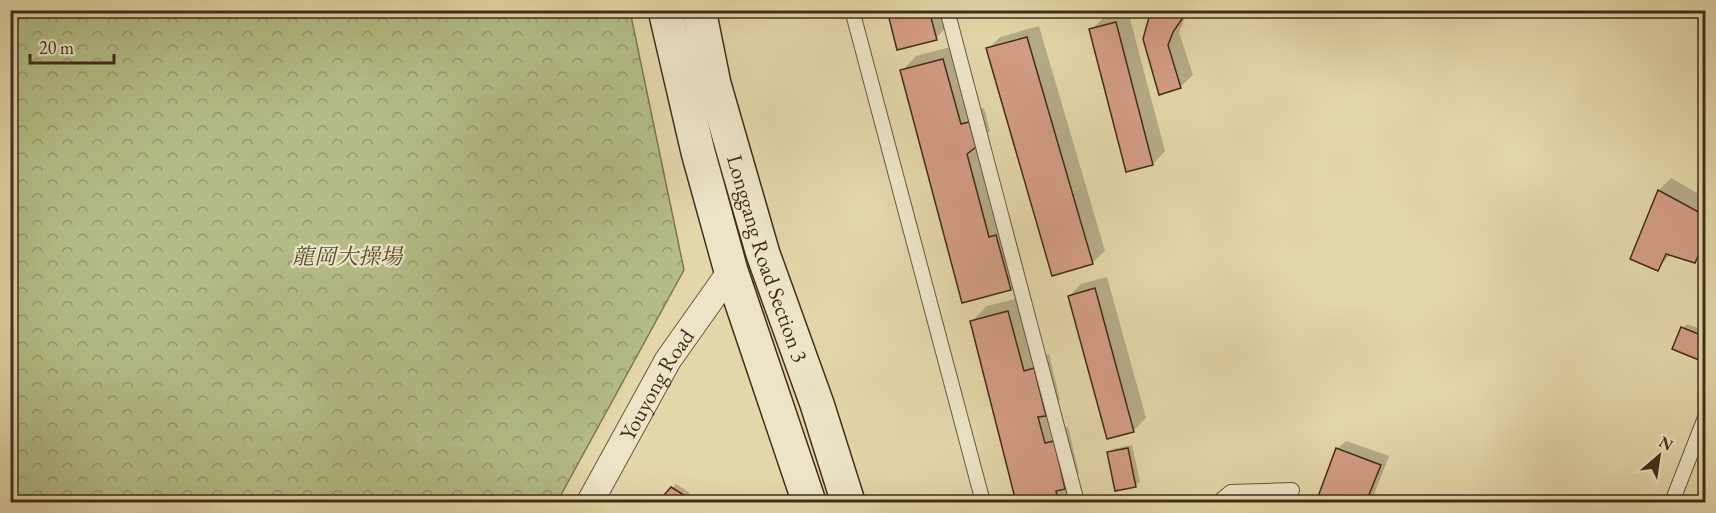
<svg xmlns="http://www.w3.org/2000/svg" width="1716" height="513" font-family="'EB Garamond','Noto Serif TC',serif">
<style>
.forest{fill:url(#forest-crowns);stroke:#7a7650;stroke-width:1.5}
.shadow{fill:#0003}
.building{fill:#d39c84;stroke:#412e18;stroke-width:1.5}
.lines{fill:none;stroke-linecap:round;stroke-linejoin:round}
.lane-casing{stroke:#6a583c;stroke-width:16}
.street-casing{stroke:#6a583c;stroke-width:28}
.secondary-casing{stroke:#412e18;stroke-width:36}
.lane{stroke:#ede4c7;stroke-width:14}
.street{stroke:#ede4c7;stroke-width:26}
.secondary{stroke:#ede4c7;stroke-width:33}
.labels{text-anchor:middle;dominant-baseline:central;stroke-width:4.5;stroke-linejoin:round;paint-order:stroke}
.park-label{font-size:22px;font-style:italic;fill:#584b2e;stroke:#ede4c7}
.street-label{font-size:22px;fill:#412e18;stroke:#ede4c7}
</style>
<defs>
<pattern id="forest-crowns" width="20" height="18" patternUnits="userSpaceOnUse" patternTransform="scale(1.5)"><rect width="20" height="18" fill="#b4bd87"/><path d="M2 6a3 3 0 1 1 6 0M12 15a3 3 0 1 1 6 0" fill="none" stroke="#949a6d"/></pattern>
</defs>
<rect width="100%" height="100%" fill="#e3d6a9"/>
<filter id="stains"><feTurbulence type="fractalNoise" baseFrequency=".00333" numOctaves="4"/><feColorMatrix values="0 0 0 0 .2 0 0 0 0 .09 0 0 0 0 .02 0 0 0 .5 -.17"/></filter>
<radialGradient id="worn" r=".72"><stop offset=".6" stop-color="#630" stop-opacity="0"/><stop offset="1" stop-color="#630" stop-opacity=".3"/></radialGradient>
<path class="forest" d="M10 11H630L684 270 557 502H11Z"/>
<path class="shadow" d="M888 10H944L948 26 936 38Z
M1153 10H1190L1185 18 1179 32 1193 75 1180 87Z
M1128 11 1165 151 1153 164 1127 170 1091 30 1103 18Z
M1039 26 1105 251 1092 263 988 49 1000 37Z
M958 45 975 110 984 108 990 131 981 140 1004 223 1011 221 1025 274 1011 289 902 71 916 56Z
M1671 178 1706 198V250L1695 261 1671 254 1657 269 1632 258 1659 190Z
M1107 277 1146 418 1134 430 1108 437 1069 296 1081 284Z
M1023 297 1038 357 1049 354 1060 400 1053 406 1059 429 1068 427 1079 473 1072 480 1077 502H1018L972 321 987 306Z
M1687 324 1706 331V349L1699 358 1683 328Z
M1346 441 1389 456 1371 502H1317L1337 449Z
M1132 445 1140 482 1135 486 1109 453 1113 449Z
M676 484 690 493 684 502 660 501Z"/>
<path class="building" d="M887 10H929L937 40 897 50Z
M1151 10H1188L1173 32 1168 45 1181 88 1159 95 1143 39Z
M1116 22 1153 165 1126 172 1089 29Z
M1027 37 1093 264 1052 276 986 48Z
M943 59 961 124 969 122 976 147 967 154 989 237 996 235 1011 290 962 303 900 70Z
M1658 190 1706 216V239L1695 263 1666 254 1658 271 1630 259Z
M1095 288 1134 432 1107 439 1068 296Z
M1008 311 1024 371 1034 368 1046 416 1038 417 1045 443 1054 441 1065 489 1056 491 1059 502H1016L970 321Z
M1681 327 1706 337V346L1699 360 1672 349Z
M1128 448 1136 487 1115 491 1107 452Z
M1336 448 1381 465 1366 502H1316Z
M671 487 687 497 684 502H658Z"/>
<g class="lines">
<g class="lane-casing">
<path id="lane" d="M852 10 983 502
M947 10 1077 502
M1219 502 1231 492 1292 490
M1672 502 1706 415"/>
</g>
<g class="street-casing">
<g id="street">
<path id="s1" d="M590 502 668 360 731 271"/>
</g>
</g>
<g class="secondary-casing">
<g id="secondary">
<path d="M665 10 698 152 731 271 809 502"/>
<path id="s2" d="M699 10 714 84 763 254 817 404 848 502"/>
</g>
</g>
<use href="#lane" class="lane"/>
<use href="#street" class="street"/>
<use href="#secondary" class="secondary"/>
</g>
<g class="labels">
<g class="park-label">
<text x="347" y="256">龍岡大操場</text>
</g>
<g class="street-label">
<text stroke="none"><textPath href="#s2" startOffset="258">Longgang Road Section 3</textPath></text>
<text stroke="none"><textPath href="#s1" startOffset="135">Youyong Road</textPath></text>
</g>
</g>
<rect width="1716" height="513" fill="none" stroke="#e3d6a9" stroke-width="36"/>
<rect x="12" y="12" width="1692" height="489" fill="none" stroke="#412e18" stroke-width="3"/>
<rect x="18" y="18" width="1680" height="477" fill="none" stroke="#412e18" stroke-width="1.5"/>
<g transform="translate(1659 456) rotate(29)" stroke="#ede4c7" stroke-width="4.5" paint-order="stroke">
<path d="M0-4.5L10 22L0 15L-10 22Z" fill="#412e18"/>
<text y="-9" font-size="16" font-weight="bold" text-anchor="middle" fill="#412e18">N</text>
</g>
<path d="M30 54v9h84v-9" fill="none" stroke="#412e18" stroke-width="3"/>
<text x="39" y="54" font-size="18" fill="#412e18" stroke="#ede4c7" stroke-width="4.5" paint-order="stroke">20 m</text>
<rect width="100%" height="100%" filter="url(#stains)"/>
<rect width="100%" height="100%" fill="url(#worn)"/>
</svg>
